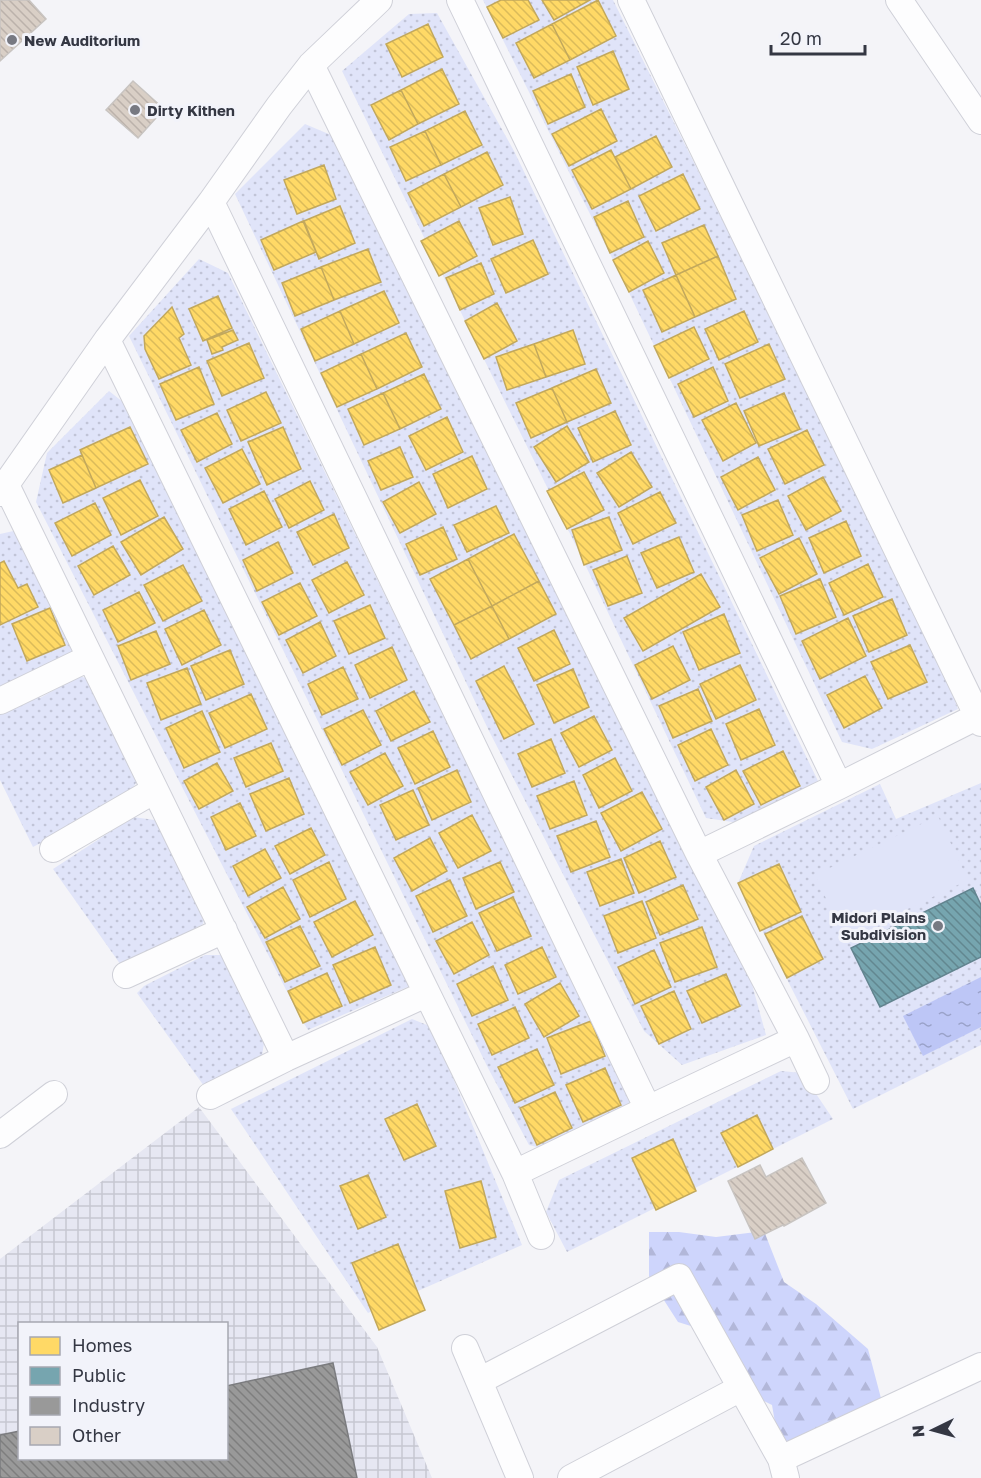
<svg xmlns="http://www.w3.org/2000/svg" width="981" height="1478" font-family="'Golos Text',sans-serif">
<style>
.industrial{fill:url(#industrial-grid);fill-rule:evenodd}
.grass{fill:url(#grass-dots)}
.forest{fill:url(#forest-firs)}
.pitch{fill:#e0e4f9}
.water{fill:url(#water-ripples)}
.homes{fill:url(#homes-back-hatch);stroke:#c2a85c;stroke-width:1.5}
.public{fill:url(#public-back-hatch);stroke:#62848f;stroke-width:1.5}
.industry{fill:url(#industry-back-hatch);stroke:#7b7c7f;stroke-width:1.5}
.building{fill:url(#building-back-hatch);stroke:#c8c4c1;stroke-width:1.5}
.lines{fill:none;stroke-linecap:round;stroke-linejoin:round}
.street-casing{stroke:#cfd0d8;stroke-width:28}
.street{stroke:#fdfdfe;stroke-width:26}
.poi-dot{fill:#777982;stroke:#f2f3fa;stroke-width:2}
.labels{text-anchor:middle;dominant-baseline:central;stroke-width:6;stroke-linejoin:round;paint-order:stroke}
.poi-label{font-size:15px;font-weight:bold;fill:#343743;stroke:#f2f3fa;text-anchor:start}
</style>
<defs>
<pattern id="industrial-grid" width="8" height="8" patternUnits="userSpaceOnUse" patternTransform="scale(1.5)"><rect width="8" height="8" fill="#e6e7f2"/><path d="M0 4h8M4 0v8" fill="none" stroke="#c6c7d1"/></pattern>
<pattern id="grass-dots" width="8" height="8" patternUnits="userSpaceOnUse" patternTransform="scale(1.5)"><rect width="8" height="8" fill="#e0e4f9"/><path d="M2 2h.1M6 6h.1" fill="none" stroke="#c1c4d7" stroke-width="1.8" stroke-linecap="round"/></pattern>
<pattern id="forest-firs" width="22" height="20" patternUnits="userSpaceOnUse" patternTransform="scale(1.5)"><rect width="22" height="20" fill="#ced5fc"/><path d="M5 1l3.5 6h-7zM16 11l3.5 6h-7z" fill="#b2b7d9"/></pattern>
<pattern id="water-ripples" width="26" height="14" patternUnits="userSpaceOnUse" patternTransform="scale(1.5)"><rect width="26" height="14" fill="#bdc6f6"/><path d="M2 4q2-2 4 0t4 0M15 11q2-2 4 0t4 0" fill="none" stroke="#9aa2c9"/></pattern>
<pattern id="homes-back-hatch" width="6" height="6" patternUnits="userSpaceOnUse" patternTransform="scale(1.5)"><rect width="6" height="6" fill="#ffd966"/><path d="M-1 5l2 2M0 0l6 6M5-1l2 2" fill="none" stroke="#dbbb5a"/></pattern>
<pattern id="public-back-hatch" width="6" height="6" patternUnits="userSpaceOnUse" patternTransform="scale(1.5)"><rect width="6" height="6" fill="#76a5af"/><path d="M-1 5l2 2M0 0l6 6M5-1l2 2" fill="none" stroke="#628790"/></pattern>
<pattern id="industry-back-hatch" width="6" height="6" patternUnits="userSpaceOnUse" patternTransform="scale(1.5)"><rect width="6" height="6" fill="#999"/><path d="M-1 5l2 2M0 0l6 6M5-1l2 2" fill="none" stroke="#7e7e7e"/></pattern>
<pattern id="building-back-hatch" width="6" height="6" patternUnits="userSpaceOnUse" patternTransform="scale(1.5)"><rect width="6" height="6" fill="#d9cfc6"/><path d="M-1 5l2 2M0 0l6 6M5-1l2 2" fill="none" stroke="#bbb2ab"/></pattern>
</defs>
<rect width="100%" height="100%" fill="#f4f4f8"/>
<path class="industrial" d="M199 1107 377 1347 432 1478H0V1259ZM20 1324H226V1458H20Z"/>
<path class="grass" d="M483 0H613L938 653 958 709 872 749 842 742 623 280Z
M437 13 514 151 818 781 739 823 706 818 581 556 342 71 409 14Z
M305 124 331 135 745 959 766 1035 682 1065 644 1031 489 731 235 194Z
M199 259 228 273 634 1107 545 1149 529 1145 488 1068 129 336Z
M109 391 133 410 412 985 308 1030 300 1017 36 502 47 453Z
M27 528 79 649 32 678 40 698 79 676 92 680 140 776 127 798 33 847 0 780V534Z
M981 783V1045L853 1109 738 883 754 846 880 784 896 819Z
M133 817 162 821 207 905 203 924 123 968 53 869Z
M205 955H228L267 1026 261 1061 204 1086 137 993 144 986Z
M412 1019 432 1027 522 1245 368 1313 231 1109Z
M781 1071 802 1073 833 1119 567 1252 546 1212 559 1180Z"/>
<path class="forest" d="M764 1231 784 1282 816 1304 868 1349 887 1421 779 1446 772 1405 722 1380 713 1333 678 1322 649 1277V1232H679L716 1237Z"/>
<path class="pitch" d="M938 816 968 880 845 939 815 875Z"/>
<path class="water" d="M981 977V1027L923 1056 903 1016Z"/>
<path class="homes" d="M501 0H528L539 20 503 38 487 7Z
M542 0H590L554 20Z
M598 0 616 36 570 60 552 24Z
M428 24 443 57 402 77 386 44Z
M552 24 570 60 534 78 516 43Z
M613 51 629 89 593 105 577 67Z
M442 69 459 104 418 124 401 90Z
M571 74 585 107 548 124 533 91Z
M401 90 418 124 389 140 371 105Z
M601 109 617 141 569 166 552 134Z
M465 111 482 145 441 165 425 131Z
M425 131 441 165 406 181 390 147Z
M656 136 672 167 631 189 615 157Z
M611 150 631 189 592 209 572 170Z
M487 152 503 185 461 207 444 174Z
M324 165 336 199 297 214 284 180Z
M444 174 461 207 424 226 408 193Z
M683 174 700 209 656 231 639 196Z
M510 197 523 234 493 245 479 208Z
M628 201 644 237 610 253 594 217Z
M340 206 355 243 319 259 304 221Z
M303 221 316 252 274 270 261 240Z
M459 221 477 256 439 276 421 241Z
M704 225 718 256 676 275 662 243Z
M533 240 548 274 506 293 491 259Z
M648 241 664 273 629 292 613 260Z
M368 249 381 282 334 300 321 267Z
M718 256 736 299 695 317 676 275Z
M481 263 494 294 460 310 446 278Z
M321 267 334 300 295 316 282 283Z
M676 275 695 317 662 332 643 290Z
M384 291 399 323 354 344 340 311Z
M218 296 232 328 203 341 189 309Z
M497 303 517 341 484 359 465 321Z
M172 307 184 334 179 338 191 365 159 379 145 349 144 336Z
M340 311 354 344 315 361 301 329Z
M744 311 758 342 719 360 705 329Z
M694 327 709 359 669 378 654 346Z
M233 330 238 340 222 347 223 350 212 354 207 340Z
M573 330 585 364 546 377 534 344Z
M406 333 422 367 377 389 361 354Z
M249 343 264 378 222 396 207 361Z
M534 344 546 377 507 390 496 357Z
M769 344 785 379 740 398 725 364Z
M361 354 377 389 337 407 321 373Z
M199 367 214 404 176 420 160 384Z
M713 367 728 401 694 417 678 384Z
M596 369 611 403 567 422 552 388Z
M424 374 441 409 400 429 383 393Z
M552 388 567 422 531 438 516 403Z
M266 392 281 423 241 441 227 410Z
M383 393 400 429 364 445 348 409Z
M784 393 800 429 759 446 744 411Z
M736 403 756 443 723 461 702 420Z
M615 411 631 445 593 462 578 428Z
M217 413 232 444 197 462 181 430Z
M447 417 463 452 426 470 409 436Z
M567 426 589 462 556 482 534 447Z
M130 427 148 464 96 488 80 450Z
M283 427 301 469 267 485 248 442Z
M807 430 824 465 785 484 768 449Z
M400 447 413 477 381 490 368 461Z
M242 449 260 484 223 503 205 468Z
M631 452 652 487 619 507 597 473Z
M82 455 96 488 63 503 49 470Z
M472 456 487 489 448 508 433 474Z
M758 457 775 490 738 510 721 477Z
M584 472 604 510 567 529 547 491Z
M823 477 841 511 806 530 788 496Z
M140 480 158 516 121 535 103 498Z
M310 481 324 510 289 528 275 499Z
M419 482 436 514 400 533 383 502Z
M264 491 282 527 246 545 229 509Z
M660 492 676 523 633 544 618 513Z
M778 500 793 535 757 551 742 515Z
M95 503 111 535 72 556 55 523Z
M496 506 509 533 467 552 454 525Z
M334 514 349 548 313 565 297 532Z
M164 517 183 549 141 575 121 542Z
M609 517 622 550 584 565 572 530Z
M846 521 861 556 824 573 809 538Z
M443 527 457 559 420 575 406 544Z
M514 534 539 581 492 606 468 559Z
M679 537 694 572 657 588 641 553Z
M799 538 817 574 779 594 760 558Z
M278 542 293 573 257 591 243 560Z
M113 546 130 575 94 595 78 566Z
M627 556 642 593 608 606 593 570Z
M468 559 492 606 454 625 430 579Z
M4 561 18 588 27 584 38 607 0 625V563Z
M347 562 364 595 329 613 312 580Z
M868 564 883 597 844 615 829 583Z
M183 565 202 601 163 621 144 585Z
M701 574 720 607 643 651 624 618Z
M820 579 836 617 796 634 780 596Z
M539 581 556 614 509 639 492 606Z
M300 583 317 616 279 635 262 602Z
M139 592 155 623 118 642 103 610Z
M892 599 907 635 869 652 853 616Z
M370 605 385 638 349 654 334 621Z
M492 606 509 639 471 659 454 625Z
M50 608 65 645 27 661 12 624Z
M204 610 221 645 182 665 165 629Z
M724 614 740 653 699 670 683 632Z
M848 618 866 656 820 679 802 641Z
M320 622 336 656 303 673 286 640Z
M554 630 570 664 534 681 518 648Z
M156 631 170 664 131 680 118 646Z
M910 645 927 682 888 699 871 662Z
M673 646 690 680 652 699 635 665Z
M392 647 407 680 370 698 355 665Z
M230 650 244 684 206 700 191 666Z
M740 665 756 700 716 719 700 684Z
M504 666 534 724 504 739 476 681Z
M343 667 358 699 322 715 308 684Z
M187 668 201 704 161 720 147 683Z
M573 669 589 707 554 723 537 685Z
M865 676 882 708 844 728 827 695Z
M698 689 712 721 673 738 659 706Z
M414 691 430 722 391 741 376 711Z
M251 694 267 729 225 748 209 713Z
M759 709 775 745 741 760 726 724Z
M363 710 381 745 342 765 324 729Z
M202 711 220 752 184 768 166 728Z
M594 716 612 750 579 767 561 733Z
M711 729 728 765 695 781 678 745Z
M433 731 450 767 415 784 398 748Z
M551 739 565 773 532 787 518 754Z
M271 743 283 771 246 787 234 758Z
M783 751 800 786 761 805 743 771Z
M385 753 403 786 368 805 350 772Z
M615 758 632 791 599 808 583 775Z
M217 763 233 791 199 809 184 781Z
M457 770 471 802 432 820 418 788Z
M736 770 754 804 724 820 706 787Z
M289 778 304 814 266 831 250 794Z
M574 781 587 815 550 829 537 796Z
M413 790 429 825 396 840 380 805Z
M642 792 662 829 621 851 601 813Z
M240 803 256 836 226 850 211 817Z
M472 815 491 851 458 868 439 833Z
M596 821 610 857 571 872 557 836Z
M311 828 325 855 290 874 275 846Z
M430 838 447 871 412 891 394 858Z
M660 841 676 877 639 893 624 858Z
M265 849 281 878 248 896 233 866Z
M621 859 634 893 600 906 587 872Z
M329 862 346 899 310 917 293 880Z
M500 862 514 892 476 909 463 878Z
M779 864 801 912 760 931 738 883Z
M450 880 467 916 433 932 416 896Z
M683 885 698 919 660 935 646 902Z
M283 887 300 919 265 938 247 907Z
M513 897 531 936 497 951 479 913Z
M355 901 373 935 332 957 314 922Z
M642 901 656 938 618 953 604 916Z
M802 916 823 959 787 978 765 934Z
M472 922 489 955 454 974 436 941Z
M300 926 320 966 285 982 266 942Z
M702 927 717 967 675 982 660 943Z
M375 947 391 985 350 1003 333 965Z
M542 947 556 977 518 994 505 965Z
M654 950 671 987 635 1004 618 967Z
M493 966 508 1000 472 1016 457 984Z
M327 973 342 1006 303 1023 288 991Z
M726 974 740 1006 702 1023 687 991Z
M560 983 579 1016 544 1037 525 1004Z
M674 991 691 1029 659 1044 641 1006Z
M515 1007 529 1038 492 1055 478 1024Z
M591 1021 605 1056 561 1074 547 1038Z
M537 1049 554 1085 515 1103 498 1067Z
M605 1068 621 1105 583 1122 566 1085Z
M555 1092 572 1128 537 1145 520 1108Z
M417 1104 436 1146 404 1160 385 1119Z
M757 1115 773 1149 738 1167 721 1133Z
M673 1139 696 1191 656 1210 632 1158Z
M368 1175 386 1217 358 1229 340 1186Z
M481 1181 496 1237 460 1248 445 1191Z
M398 1244 425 1310 379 1330 352 1263Z"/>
<path class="public" d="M973 888 981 905V957L880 1007 851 948Z"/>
<path class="industry" d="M333 1363 357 1478H0V1435L20 1431V1458H226V1386Z"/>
<path class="building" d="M0 0H29L46 19 0 61Z
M133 81 164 109 138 138 106 110Z
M802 1158 826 1203 784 1226 783 1225 755 1239 728 1181 760 1165 766 1177Z"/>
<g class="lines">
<g class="street-casing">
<path id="street" d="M460 0 839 786
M631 0 981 723
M899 0 981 121
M311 65 699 854 796 1039 816 1081
M211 202 648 1109
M107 340 515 1173 541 1236
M6 485 286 1058
M0 493 107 340 211 202 279 106 311 65 379 0
M0 701 89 658
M53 849 155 790
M699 854 839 786 978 716
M126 975 224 930
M210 1096 286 1058 426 994
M0 1135 54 1094
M515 1173 648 1109 796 1039
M465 1348 520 1478
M479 1381 679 1277 781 1459 786 1478
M781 1459 981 1366
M571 1478 741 1388"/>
</g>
<use href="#street" class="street"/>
</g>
<g class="poi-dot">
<circle cx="12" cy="40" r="6"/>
<circle cx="135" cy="110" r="6"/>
<circle cx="938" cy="926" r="6"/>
</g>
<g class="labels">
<g class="poi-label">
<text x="24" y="40">New Auditorium</text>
<text x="147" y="110">Dirty Kithen</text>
<text x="926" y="917" text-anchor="end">Midori Plains<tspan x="926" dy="17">Subdivision</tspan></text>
</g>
</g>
<rect x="18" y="1322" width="210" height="138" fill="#f2f3fa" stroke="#a6a8b1" stroke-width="1.5"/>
<rect x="30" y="1337" width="30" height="18" fill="#ffd966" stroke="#a6a8b1" stroke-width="1.5"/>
<text x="72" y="1352" font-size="18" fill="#343743">Homes</text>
<rect x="30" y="1367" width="30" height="18" fill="#76a5af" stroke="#a6a8b1" stroke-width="1.5"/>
<text x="72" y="1382" font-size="18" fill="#343743">Public</text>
<rect x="30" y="1397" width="30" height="18" fill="#999999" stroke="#a6a8b1" stroke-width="1.5"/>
<text x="72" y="1412" font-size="18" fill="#343743">Industry</text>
<rect x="30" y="1427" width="30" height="18" fill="#d9cfc6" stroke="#a6a8b1" stroke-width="1.5"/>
<text x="72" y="1442" font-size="18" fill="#343743">Other</text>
<g transform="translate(933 1430) rotate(265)" stroke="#f2f3fa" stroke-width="4.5" paint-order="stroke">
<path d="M0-4.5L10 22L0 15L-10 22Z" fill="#343743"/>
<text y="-9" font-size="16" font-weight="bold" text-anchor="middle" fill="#343743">N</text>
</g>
<path d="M771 45v9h94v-9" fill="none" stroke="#343743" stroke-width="3"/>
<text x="780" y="45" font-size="18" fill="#343743" stroke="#f2f3fa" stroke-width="4.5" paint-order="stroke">20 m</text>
</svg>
